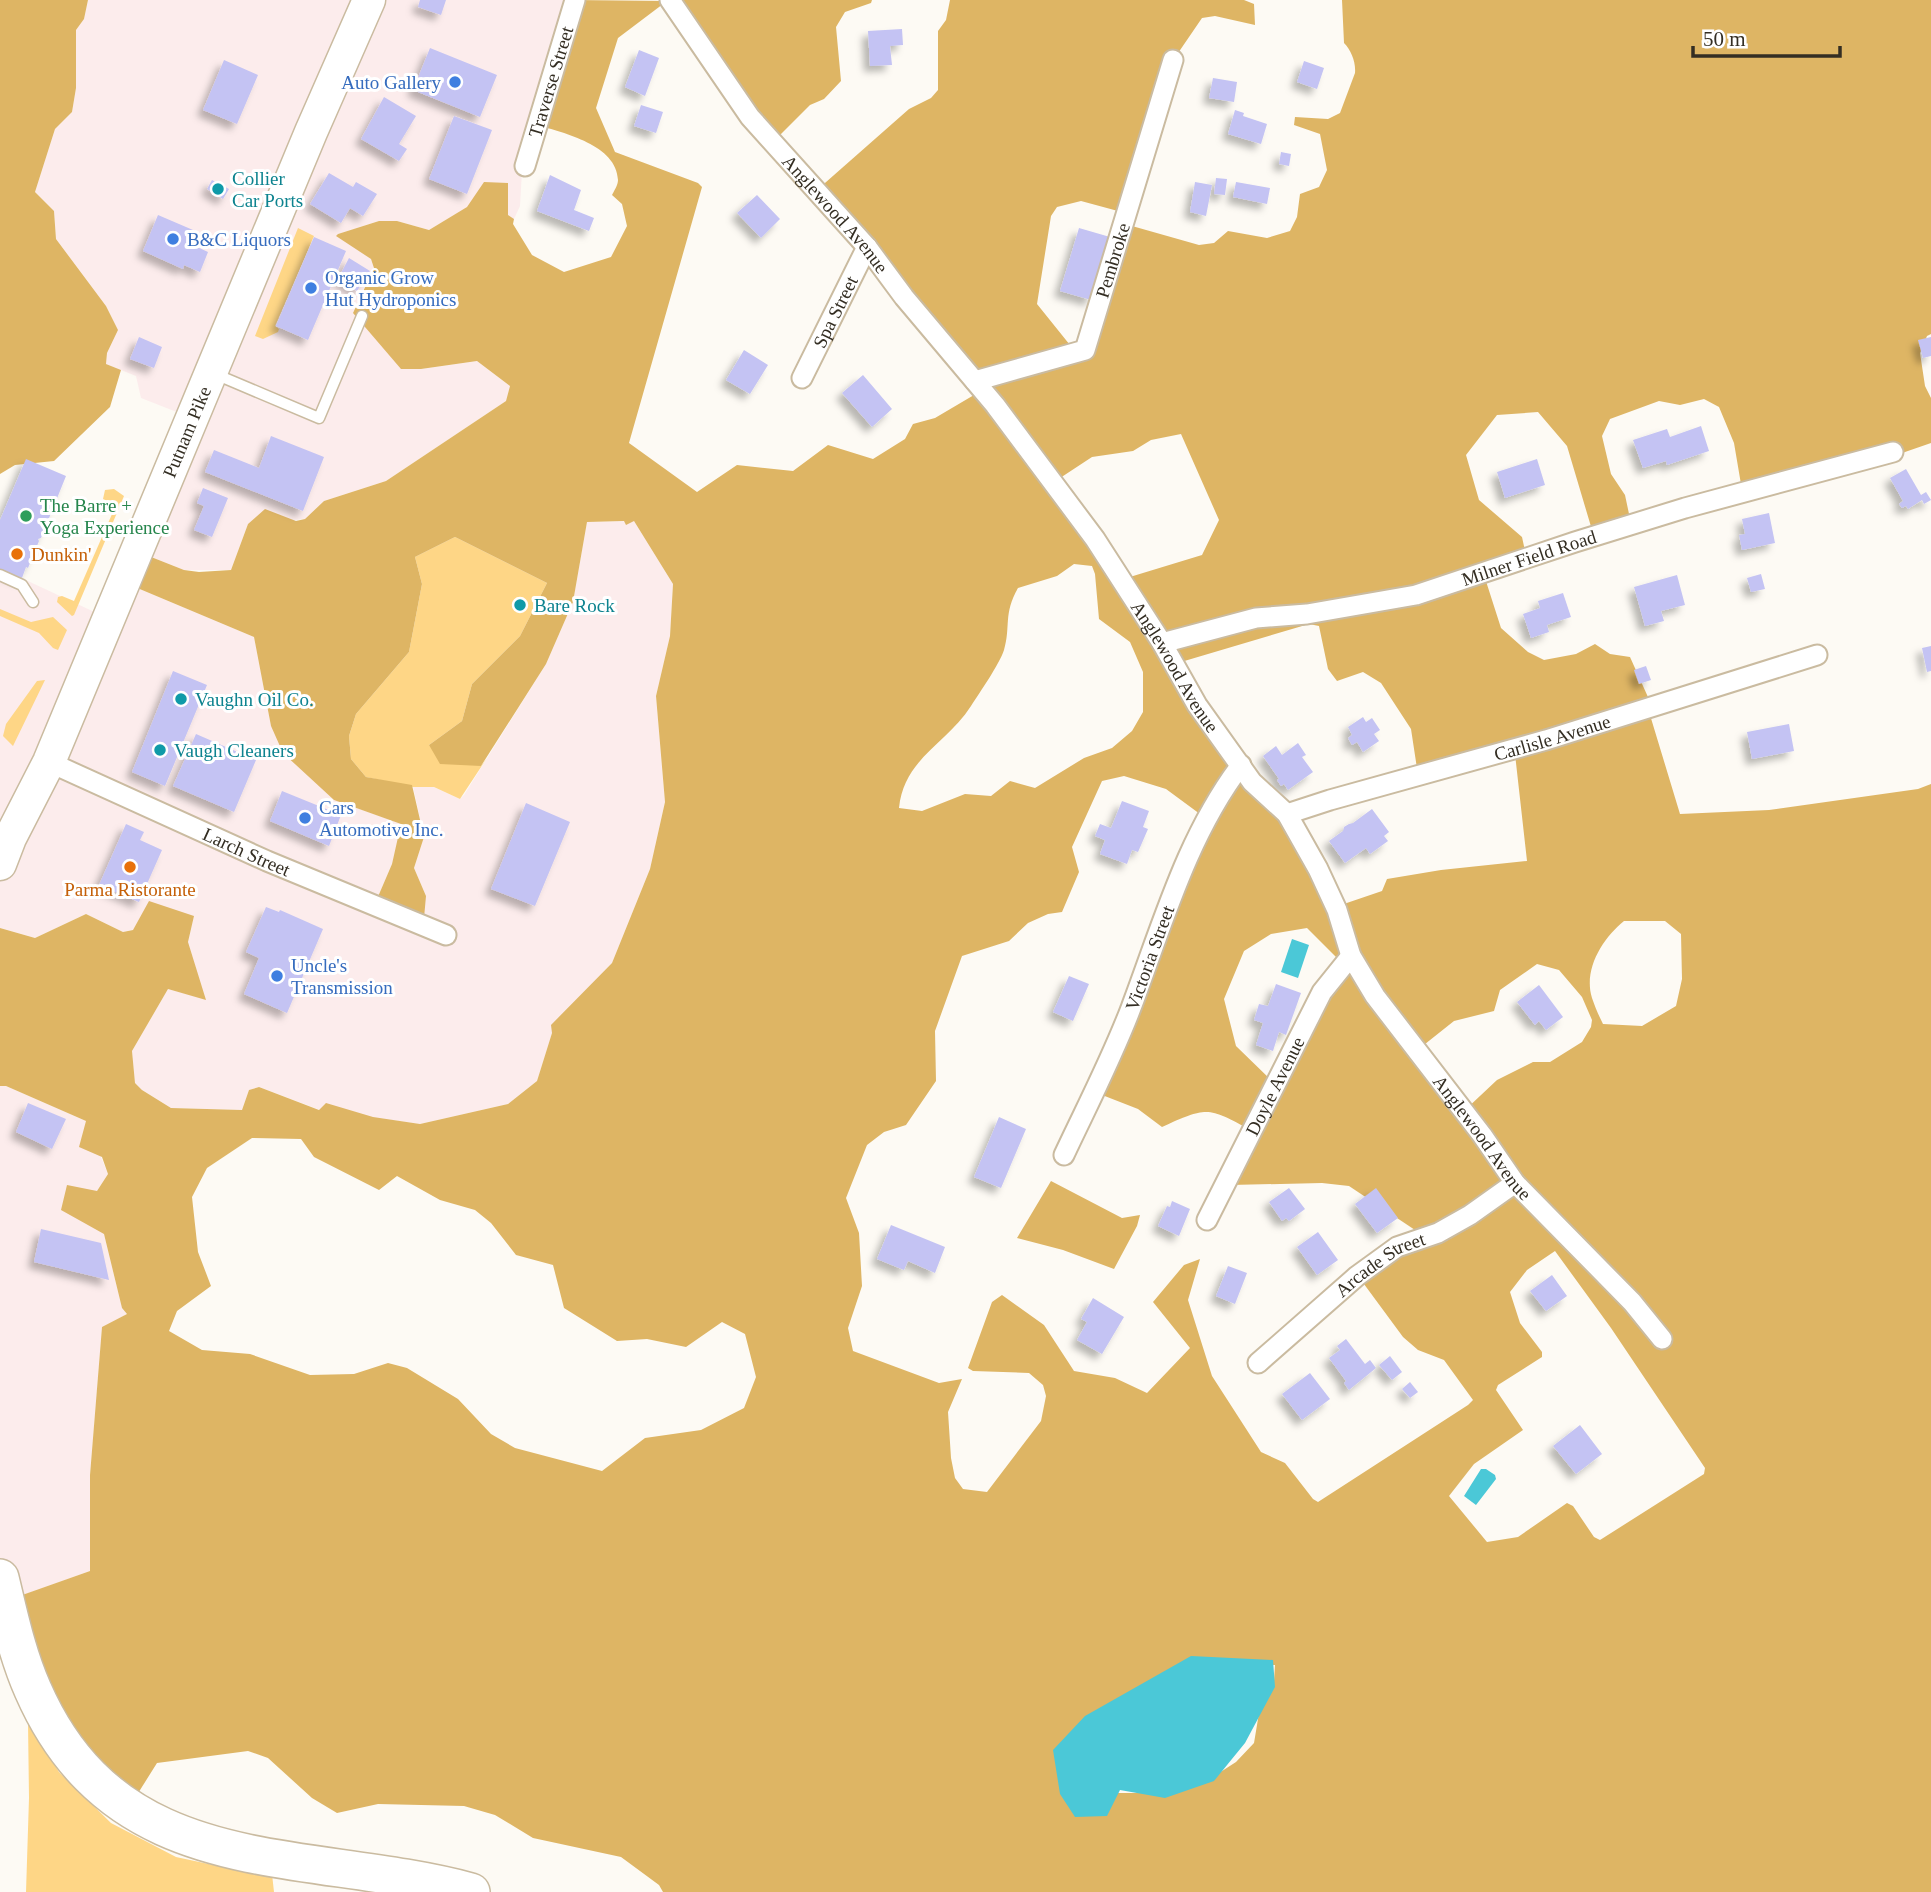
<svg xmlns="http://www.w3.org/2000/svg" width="1931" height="1892" font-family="Georgia,serif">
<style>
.commercial{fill:#fcecec}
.green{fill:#fed686}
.forest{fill:#deb564;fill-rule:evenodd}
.water{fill:#4bc8d7}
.building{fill:#c4c3f3;filter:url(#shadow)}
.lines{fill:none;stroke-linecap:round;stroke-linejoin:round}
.lane-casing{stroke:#cabba0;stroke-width:13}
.street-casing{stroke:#cabba0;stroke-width:23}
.primary-casing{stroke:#cabba0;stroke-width:35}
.highway-casing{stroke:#cabba0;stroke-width:40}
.lane{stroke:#fff;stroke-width:10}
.street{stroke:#fff;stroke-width:19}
.primary{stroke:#fff;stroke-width:32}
.highway{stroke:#fff;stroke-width:37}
.shop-dot{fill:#3f7fe0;stroke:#fff;stroke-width:2.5}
.culture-dot{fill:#0f9aa8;stroke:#fff;stroke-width:2.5}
.leisure-dot{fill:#2e9e5b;stroke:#fff;stroke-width:2.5}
.food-dot{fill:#e8710a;stroke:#fff;stroke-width:2.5}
.labels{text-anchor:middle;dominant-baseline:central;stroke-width:6;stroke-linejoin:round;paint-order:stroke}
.shop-label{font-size:19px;fill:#366cbe;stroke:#fff;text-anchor:start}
.street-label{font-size:19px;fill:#342e23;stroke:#fff}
.culture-label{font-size:19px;fill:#0d838f;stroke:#fff;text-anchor:start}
.leisure-label{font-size:19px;fill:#27864d;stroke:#fff;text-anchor:start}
.food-label{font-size:19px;fill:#c56008;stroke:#fff;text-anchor:start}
</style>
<defs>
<filter id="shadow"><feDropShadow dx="-6" dy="6" stdDeviation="3.5" flood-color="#0004"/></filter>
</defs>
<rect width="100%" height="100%" fill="#fdfaf4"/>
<path class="commercial" d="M88 0H572L522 171 520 206 514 219 508 215V183L429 230 397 221H379L338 234 371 259 374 267 353 313 421 369 477 361 510 386 506 401 386 481 324 501 305 519 248 524 231 570H184L136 551 192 418 141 398 136 376 106 364 107 353 118 330 106 306 56 239 54 211 35 192 55 129 72 112 76 88V30L84 19Z
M634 521 673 584 670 636 656 696 665 802 650 869 612 963 552 1025V1033L537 1081 508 1104 420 1124 320 1110 259 1087 249 1090 242 1110 171 1108 142 1090 135 1083 132 1051 168 989 205 999 188 942 194 916 123 932 86 914 35 938 0 928V568L103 616 123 582 254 637 271 726 334 800 402 824 392 864 374 906 426 896 414 868 424 837 413 787H434L460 799 464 795 546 664 573 602 587 522Z
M0 1086H6L86 1121 108 1174 97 1191 104 1234 122 1308 127 1314 102 1328 90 1475V1571L12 1599 0 1616Z"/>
<path class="green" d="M298 228 314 236 275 326 279 329 278 332 263 339 255 336Z
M114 489 124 496 74 615 72 616 57 602 58 597 62 596 74 601 116 505 103 499 105 490Z
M455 537 547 583 520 636 472 684 462 721 429 745 481 766 487 758 460 799 434 787H413L366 777 351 759 349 736 356 714 409 652 422 584 415 557Z
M0 609 31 622 53 617 67 630 58 650 53 648 39 633 0 616Z
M45 680 13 746 3 736 6 724 37 681Z
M28 1722 59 1772 111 1823 176 1857 246 1872 272 1874 274 1892H26L29 1798Z"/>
<path class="forest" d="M0 0H88L84 19 76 30V88L72 112 55 129 35 192 54 211 56 239 106 306 118 330 107 353 106 364 121 370 110 407 54 461 15 465 0 474Z
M572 0 667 1 618 38 596 108 615 152 698 183 702 187 629 443 697 492 737 465 793 471 828 445 873 459 905 439 913 424 935 418 974 395 817 190 909 109 931 98 938 90V31L946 20 950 0H1244L1254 4 1255 25 1215 16 1202 18 1174 59 1129 214 1081 201 1057 207 1051 216 1037 304 1078 355 1132 226 1199 245 1214 243 1228 231 1267 238 1290 231 1297 217 1300 194 1319 187 1327 170 1320 134 1294 125 1295 117 1328 119 1340 113 1355 73C1356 62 1351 50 1344 43L1342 0H1931V334L1927 336 1920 353 1925 386 1931 398V443L1879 461 1743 496 1734 443 1719 407 1704 399 1680 405 1659 401 1610 419 1602 436 1611 474 1625 495 1632 528 1595 540 1567 446 1538 412 1497 415 1466 455 1479 500 1522 537 1527 560 1484 575 1501 628 1528 652 1544 660 1576 654 1595 644 1610 654 1630 657 1652 706 1650 715 1680 814 1769 810 1918 789 1931 784V1892H663L659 1885 621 1857 533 1838 495 1815 464 1806 378 1804 337 1813 312 1798 268 1758 248 1751 157 1763 130 1806 77 1759 11 1599 90 1571V1475L102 1327 127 1314 122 1308 104 1234 61 1210 67 1185 97 1191 108 1174 102 1157 79 1147 86 1121 6 1086H0V928L35 938 86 914 123 932 133 930 149 901 194 916 188 942 206 1000 168 989 132 1051 135 1083 142 1090 171 1108 242 1110 249 1090 259 1087 319 1110 326 1103 373 1117 420 1124 508 1104 537 1081 552 1033 551 1025 612 963 650 869 665 802 656 696 670 636 673 584 634 521 626 525 624 521 587 522 573 602 546 664 481 766 440 764 429 745 462 721 472 684 520 636 547 583 455 537 415 557 422 584 409 652 356 714 349 736 351 759 366 777 412 785 424 837 414 868 426 896 424 918 374 906 392 864 401 824 334 800 283 753 271 726 254 637 123 582 136 551 184 570 199 572 231 570 248 524 265 509 296 521 305 519 324 501 386 481 506 401 510 386 477 361 421 369H401L353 313 374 268 371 259 336 236 338 234 379 221H397L429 230 467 207 484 182 508 183V215L514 219 513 224 532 255 564 272 611 257 627 226 622 204 612 195C614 191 618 185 618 180 617 145 564 133 537 125ZM1181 434 1219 520 1202 555 1120 580 1054 482 1092 457 1133 451 1151 440ZM1074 564 1092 566 1095 574 1099 619 1130 642 1143 672V712L1132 731 1112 748 1084 758 1035 788 1010 781 991 796 965 794 922 811 899 808C904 758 947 744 971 706 980 692 999 665 1004 650 1011 627 1003 614 1018 588L1057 576ZM1309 624 1319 626 1328 669 1337 681 1363 672 1381 683 1411 729 1418 775 1515 754 1527 861 1441 870 1387 879 1382 891 1335 907 1287 819 1174 667 1181 662ZM1124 776 1166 789 1204 817 1097 1093 1138 1109 1162 1127C1210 1105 1208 1108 1253 1131L1230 1185 1322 1183 1349 1186 1424 1236 1361 1280 1403 1337 1418 1350 1444 1360 1473 1400 1468 1405 1318 1502 1313 1499 1285 1463 1261 1452 1212 1376 1188 1300 1200 1259 1184 1265 1153 1302 1190 1348 1147 1393 1115 1378 1074 1371 1044 1325 1002 1295 992 1302 968 1368 973 1371 1029 1373 1043 1385 1046 1396 1041 1421 987 1492 963 1489 955 1478 951 1458 948 1412 962 1379 939 1383 853 1351 848 1328 862 1286 859 1233 846 1198 867 1145 884 1132 906 1125 936 1081 935 1031 962 956 1009 941 1028 923 1048 914 1062 912 1079 872 1072 847 1102 781ZM1624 921H1665L1681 934 1682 979 1676 1006 1642 1026 1603 1024C1599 1016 1595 1007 1592 998 1583 969 1603 938 1624 921ZM1307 928 1340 961 1276 1085 1236 1046 1224 999 1244 951 1271 934ZM1537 964 1559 970 1582 997 1592 1020 1591 1027 1582 1042 1550 1062H1533L1497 1080 1464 1111 1415 1052 1454 1021 1494 1011 1500 990ZM252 1138 301 1139 314 1157 379 1190 397 1176 440 1200 475 1210 491 1223 516 1255 553 1265 564 1308 617 1341 647 1339 686 1347 722 1322 745 1334 756 1377 744 1408 701 1430 645 1438 602 1471 515 1448 491 1434 458 1399 407 1368 388 1363 354 1374 310 1375 250 1354 202 1350 169 1331 177 1311 211 1286 198 1252 192 1197 207 1168ZM1555 1251 1611 1328 1705 1468 1704 1474 1600 1540 1594 1537 1573 1506 1567 1503 1518 1537 1487 1542 1449 1496 1474 1464 1523 1430 1496 1390 1498 1385 1542 1357V1352L1520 1323 1510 1292 1527 1270ZM1196 1664 1275 1665 1274 1681 1262 1695 1254 1743 1236 1762 1205 1782 1172 1793H1111Z
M677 0H872L871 3 845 12 836 27 841 81 824 99 810 105 774 141Z
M1051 1181 1122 1218 1140 1215 1137 1226 1114 1269 1063 1250 1017 1238Z"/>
<path class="water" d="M1292 939 1309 945 1298 978 1281 972Z
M1481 1469H1486L1495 1475 1496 1479 1476 1505 1464 1496Z
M1191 1656 1273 1660 1275 1687 1245 1743 1214 1781 1165 1798 1120 1790 1107 1816 1075 1817 1060 1794 1053 1750 1085 1716Z"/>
<path class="building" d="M420 0H446L441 15 418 7Z
M902 29 903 45 890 46 892 65 870 66 868 31Z
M430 48 497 75 480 117 413 90Z
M639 50 659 58 645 96 625 87Z
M224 60 258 75 237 124 203 110Z
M1304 61 1324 68 1317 89 1297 82Z
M1213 78 1237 82 1234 102 1209 98Z
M384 97 416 116 399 144 407 149 399 161 361 139Z
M641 105 663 112 656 133 634 126Z
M1235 110 1244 113 1243 116 1267 124 1261 144 1228 134Z
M454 116 492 130 467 194 429 179Z
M1281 152 1291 154 1289 166 1279 164Z
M329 173 353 187 356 182 377 194 363 216 350 208 341 223 310 204Z
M550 175 581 190 574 210 594 218 589 231 537 211Z
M1216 178 1227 179 1225 195 1214 194Z
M212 180 229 189 223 199 207 189Z
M1195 182 1212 185 1206 216 1190 212Z
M1236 182 1270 188 1267 204 1233 197Z
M757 195 780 219 761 238 737 213Z
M158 215 200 233 195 246 208 252 200 272 184 265 183 269 143 251Z
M1079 228 1110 237 1091 300 1060 291Z
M314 237 346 251 308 340 276 326Z
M349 258 370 271 357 291 338 279Z
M139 337 162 347 154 368 130 359Z
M1931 337V356L1923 358 1918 340Z
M744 350 768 365 750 394 726 380Z
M863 375 892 409 872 427 842 393Z
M1701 426 1709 451 1667 465 1666 461 1643 468 1633 440 1667 429 1670 437Z
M271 436 324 457 303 511 205 472 214 450 259 468Z
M26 459 66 476 41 538 38 539 39 541 28 568 26 567 22 578 0 569V520Z
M1537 459 1545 485 1505 498 1497 472Z
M1906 469 1921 495 1926 492 1931 500 1924 504 1922 500 1908 509 1906 506 1902 508 1899 504 1903 501 1890 478Z
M203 488 228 498 212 537 194 530 204 506 197 503Z
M1769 513 1775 543 1742 550 1739 535 1745 534 1742 519Z
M1761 574 1765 589 1751 592 1747 578Z
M1677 575 1685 605 1661 611 1664 621 1645 626 1634 587Z
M1563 593 1571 617 1547 625 1549 632 1531 638 1523 614 1540 608 1538 601Z
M1931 646V671L1927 672 1922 648Z
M1646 666 1651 680 1639 684 1634 670Z
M173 671 207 685 165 786 132 772Z
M1363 717 1366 722 1372 718 1380 730 1374 734 1379 741 1363 752 1357 742 1352 745 1348 738 1352 735 1348 727Z
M1789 724 1794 751 1752 759 1747 732Z
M196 734 256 760 234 812 173 786Z
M1298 743 1306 755 1302 757 1313 772 1288 790 1284 784 1281 786 1277 780 1279 779 1263 756 1276 746 1282 755Z
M282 791 341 815 329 846 270 821Z
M1122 801 1149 811 1143 827 1148 829 1138 852 1132 850 1127 864 1100 854 1105 840 1095 836 1100 824 1111 828Z
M526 803 570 822 535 906 491 889Z
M1372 809 1389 832 1384 836 1388 841 1370 854 1366 848 1345 863 1329 841 1343 831 1344 827 1349 824 1353 823Z
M126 824 144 832 140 840 162 850 139 902 99 885Z
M266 907 279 912 280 910 323 929 287 1013 244 994 259 958 246 952Z
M1069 976 1089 984 1073 1021 1053 1012Z
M1276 984 1301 993 1286 1035 1279 1032 1273 1051 1256 1045 1263 1023 1254 1020 1259 1004 1268 1006Z
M1539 985 1563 1017 1546 1030 1539 1021 1535 1025 1517 1002Z
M28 1103 66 1119 52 1149 16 1132Z
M999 1117 1026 1129 1001 1188 974 1177Z
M1289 1188 1305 1209 1289 1221 1286 1218 1282 1221 1269 1202Z
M1376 1188 1398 1218 1377 1233 1355 1204Z
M1172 1201 1190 1209 1179 1236 1158 1226 1167 1206 1170 1207Z
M891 1225 945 1247 935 1273 908 1261 904 1270 877 1259Z
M41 1229 101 1243 109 1280 34 1262Z
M1318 1232 1338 1260 1317 1275 1297 1247Z
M1228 1266 1247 1273 1235 1304 1216 1296Z
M1552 1275 1567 1296 1546 1311 1530 1291Z
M1093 1298 1124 1317 1102 1354 1077 1340 1087 1322 1081 1319Z
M1346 1339 1365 1364 1370 1360 1376 1368 1349 1390 1344 1383 1346 1381 1329 1358 1340 1350 1337 1346Z
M1390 1356 1402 1372 1392 1380 1379 1365Z
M1310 1373 1330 1399 1302 1420 1282 1394Z
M1410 1382 1418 1392 1410 1398 1402 1389Z
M1580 1425 1602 1454 1576 1474 1553 1446Z"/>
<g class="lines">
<g class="lane-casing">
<path id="lane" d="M215 374 319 418 362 316
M0 575 22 585 33 602"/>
</g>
<g class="street-casing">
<g id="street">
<path id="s1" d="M670 0 750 117 867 247 904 297 995 405 1095 539 1162 643 1197 705 1252 782 1287 814 1318 869 1337 910 1351 956 1375 996 1482 1135 1515 1183 1632 1302 1662 1339"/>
<path id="s2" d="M525 166 575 0"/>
<path id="s3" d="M802 378 867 247"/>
<path id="s4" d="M975 381 1085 350 1173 60"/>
<path id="s5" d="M1162 643 1256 618 1307 614 1416 595 1575 542 1685 508 1893 452"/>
<path id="s6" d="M49 762 267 861 446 935"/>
<path id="s7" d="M1287 814 1330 800 1546 740 1817 655"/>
<path id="s8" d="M1064 1155C1087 1106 1112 1058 1131 1008 1162 926 1187 836 1241 765"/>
<path id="s9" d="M1207 1220 1322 992 1351 956"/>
<path id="s10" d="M1258 1363 1357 1276 1397 1247 1438 1233 1470 1215 1515 1183"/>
</g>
</g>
<g class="primary-casing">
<g id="primary">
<path id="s11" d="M0 864 10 838 49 762 311 132 369 0"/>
</g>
</g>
<g class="highway-casing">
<path id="highway" d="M0 1578C9 1615 17 1654 33 1690 118 1884 303 1847 471 1892"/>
</g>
<use href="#lane" class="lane"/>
<use href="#street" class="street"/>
<use href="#primary" class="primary"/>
<use href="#highway" class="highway"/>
</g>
<g class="shop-dot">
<circle cx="455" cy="82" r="7"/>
<circle cx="173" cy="239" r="7"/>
<circle cx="311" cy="288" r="7"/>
<circle cx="305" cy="818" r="7"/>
<circle cx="277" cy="976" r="7"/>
</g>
<g class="culture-dot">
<circle cx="218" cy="189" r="7"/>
<circle cx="520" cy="605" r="7"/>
<circle cx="181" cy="699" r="7"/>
<circle cx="160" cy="750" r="7"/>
</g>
<circle class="leisure-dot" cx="26" cy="516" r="7"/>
<g class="food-dot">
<circle cx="17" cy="554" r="7"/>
<circle cx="130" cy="867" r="7"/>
</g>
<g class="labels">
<g class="shop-label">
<text x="441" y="82" text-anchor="end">Auto Gallery</text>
<text x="187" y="239">B&amp;C Liquors</text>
<text x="325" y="277">Organic Grow<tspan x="325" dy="22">Hut Hydroponics</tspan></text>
<text x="319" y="807">Cars<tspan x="319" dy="22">Automotive Inc.</tspan></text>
<text x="291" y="965">Uncle's<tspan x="291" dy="22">Transmission</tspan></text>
</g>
<g class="street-label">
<text stroke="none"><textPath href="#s2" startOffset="88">Traverse Street</textPath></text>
<text stroke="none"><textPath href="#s1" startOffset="271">Anglewood Avenue</textPath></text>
<text stroke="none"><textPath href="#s4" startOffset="208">Pembroke</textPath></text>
<text stroke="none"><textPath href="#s3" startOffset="74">Spa Street</textPath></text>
<text stroke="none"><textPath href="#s11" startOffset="471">Putnam Pike</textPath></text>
<text stroke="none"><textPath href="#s5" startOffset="378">Milner Field Road</textPath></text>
<text stroke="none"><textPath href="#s1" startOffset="838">Anglewood Avenue</textPath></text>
<text stroke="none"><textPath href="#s7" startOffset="276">Carlisle Avenue</textPath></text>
<text stroke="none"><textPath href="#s6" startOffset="217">Larch Street</textPath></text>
<text stroke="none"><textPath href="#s8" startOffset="215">Victoria Street</textPath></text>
<text stroke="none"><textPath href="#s9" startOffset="150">Doyle Avenue</textPath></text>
<text stroke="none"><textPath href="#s1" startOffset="1405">Anglewood Avenue</textPath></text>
<text stroke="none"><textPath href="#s10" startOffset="158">Arcade Street</textPath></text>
</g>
<g class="culture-label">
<text x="232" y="178">Collier<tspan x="232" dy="22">Car Ports</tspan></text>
<text x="534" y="605">Bare Rock</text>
<text x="195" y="699">Vaughn Oil Co.</text>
<text x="174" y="750">Vaugh Cleaners</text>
</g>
<g class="leisure-label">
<text x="40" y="505">The Barre +<tspan x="40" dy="22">Yoga Experience</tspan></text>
</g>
<g class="food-label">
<text x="31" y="554">Dunkin'</text>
<text x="130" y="889" text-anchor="middle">Parma Ristorante</text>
</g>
</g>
<path d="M1693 46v10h147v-10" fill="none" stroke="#342e23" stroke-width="3.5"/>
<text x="1703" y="46" font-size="21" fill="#342e23" stroke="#ffffff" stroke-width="5" paint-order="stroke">50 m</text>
</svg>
